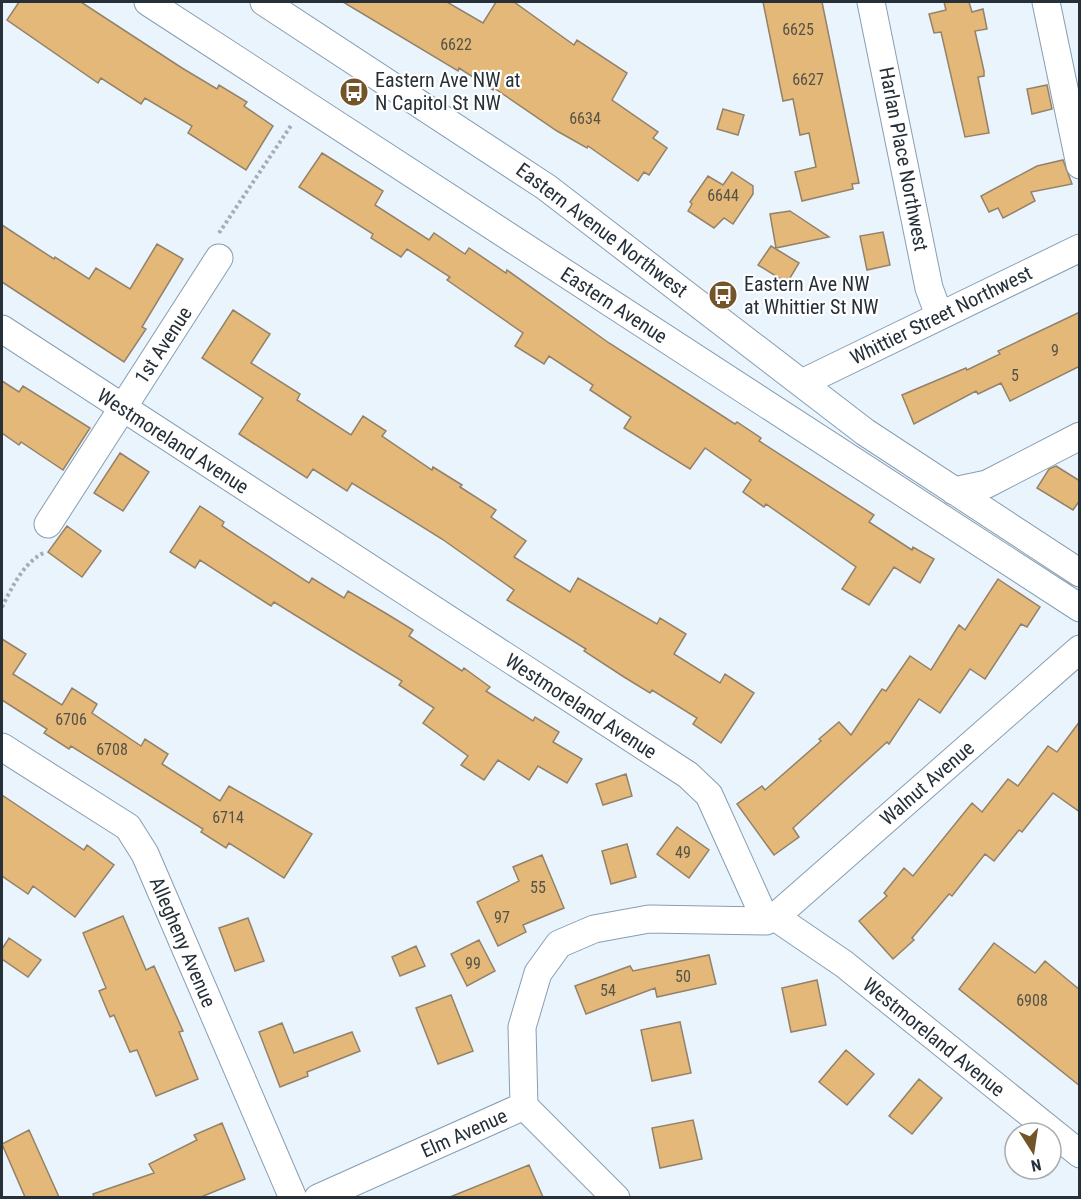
<svg xmlns="http://www.w3.org/2000/svg" width="1081" height="1199" font-family="'Roboto Condensed',sans-serif">
<style>
.building{fill:#e3b878;stroke:#938269;stroke-width:1.5}
.lines{fill:none;stroke-linecap:round;stroke-linejoin:round}
.minor-casing{stroke:#869eb3;stroke-width:29}
.path{stroke:#a4aeb6;stroke-width:4;stroke-dasharray:3 3;stroke-linecap:butt}
.minor{stroke:#fff;stroke-width:27}
.labels{text-anchor:middle;dominant-baseline:central;stroke-width:4.5;stroke-linejoin:round;paint-order:stroke}
.number-label{font-size:16px;fill:#555248}
.poi-label{font-size:20px;fill:#263038;stroke:#fff;text-anchor:start}
.street-label{font-size:20px;fill:#263038;stroke:#fff}
</style>
<rect width="100%" height="100%" fill="#eaf4fd"/>
<path class="building" d="M19 2H81L182 68 217 89 219 85 247 102 244 106 273 126 246 170 188 133 192 126 145 98 141 104 101 78 98 83 7 20Z
M343 2H447L483 23 496 2H514L574 45 577 40 627 73 612 100 658 132 653 138 667 148 649 175 644 172 638 181 588 146 587 148 557 131 494 88 493 90 459 68 458 71Z
M763 2H822L859 183 852 184 853 189 802 201 795 172 816 167 809 133 800 135 793 99 783 101Z
M944 2H969L972 12 983 9 987 29 975 31 984 71V76L978 77 989 133 965 137 941 32 934 33 929 14 946 10Z
M1047 85 1052 109 1032 114 1027 89Z
M723 109 744 115 738 135 717 129Z
M322 153 383 191 375 205 429 240 434 233 465 254 469 248 506 273 507 270 609 343 735 424 737 422 761 438 759 441 874 515 869 522 912 550 913 547 934 559 920 583 894 567 869 605 842 589 856 567 766 504 764 507 743 492 751 480 705 448 690 469 624 428 631 417 590 390 593 385 549 356 544 364 515 346 523 333 447 280 450 277 407 249 401 257 371 238 373 234 299 187Z
M1063 160 1072 184 1031 192 1035 201 1003 218 998 208 989 212 981 196 1037 166Z
M732 172 753 186V194L733 224 724 218 714 228 688 211 692 204 690 202 708 176 723 185Z
M790 211 829 237 776 248 770 214Z
M2 225 54 259 55 257 89 279 96 268 130 289 157 244 183 259 142 327 146 329 124 362 2 282Z
M883 232 890 265 867 270 860 236Z
M771 246 799 263 787 283 758 265Z
M233 310 270 334 251 363 300 394 297 400 351 435 363 416 386 431 382 436 432 470 433 467 462 485 460 487 496 510 491 517 526 541 514 557 570 592 578 578 657 624 660 618 686 634 674 654 720 683 725 674 754 693 721 743 693 724 697 718 652 690 650 693 624 677 584 651 586 649 507 600 514 590 442 539 352 483 347 491 313 469 307 478 239 434 263 398 202 358Z
M1080 312V366L1010 401 1001 383 978 394 976 391 914 424 902 395 966 368 967 370 1000 354 998 351Z
M2 381 19 392 23 386 90 428 63 470 21 442 19 445 2 433Z
M120 453 149 472 123 511 94 493Z
M1056 466 1080 481V500L1073 510 1037 488 1049 469Z
M200 506 224 522 222 526 309 583 312 578 344 598 348 591 387 614 413 630 409 636 462 671 464 668 490 687 486 691 533 721 535 717 559 732 553 742 582 759 567 783 538 766 529 780 498 760 484 780 461 765 468 756 423 723 434 708 399 685 402 681 274 602 271 606 200 560 195 568 170 552Z
M67 526 101 551 82 577 48 552Z
M998 579 1040 607 1027 627 1021 624 985 679 970 669 940 713 919 699 889 744 887 742 793 828 799 837 774 855 737 804 762 786 765 790 821 741 819 739 839 722 851 735 882 689 886 691 910 656 931 670 959 625 965 630Z
M2 639 26 654 13 674 62 705 72 688 97 704 92 713 141 746 145 739 168 754 162 764 220 801 229 786 312 834 284 878 229 843 226 848 201 832 203 829 71 746 69 749 44 733 47 729 2 700Z
M1080 721V812L1053 793 1022 832 1019 830 994 861 985 854 952 896 949 894 912 938 914 940 893 959 859 921 887 896 884 893 904 868 913 876 972 803 982 812 1008 779 1018 786 1048 746 1057 752Z
M626 774 632 796 603 805 596 784Z
M2 795 84 850 87 845 114 865 75 917 33 886 28 894 2 876Z
M677 827 709 850 689 878 657 854Z
M627 844 636 877 611 884 602 851Z
M542 855 564 908 523 925 526 932 498 946 477 902 519 881 513 867Z
M123 916 146 970 154 966 183 1031 179 1032 198 1079 156 1096 137 1050 130 1052 114 1015 110 1017 99 991 106 988 83 933Z
M248 918 264 961 235 971 219 928Z
M9 938 41 960 28 977 2 959V949Z
M479 940 495 971 467 986 451 954Z
M994 943 1035 973 1045 961 1080 990V1086L959 989Z
M416 946 425 966 400 976 392 957Z
M709 955 716 984 657 997 655 988 586 1014 575 986 630 966 633 971Z
M817 980 826 1025 791 1032 782 988Z
M451 995 473 1051 438 1064 416 1008Z
M680 1022 691 1073 652 1081 641 1030Z
M282 1023 294 1053 352 1032 360 1051 307 1072 308 1076 280 1087 259 1032Z
M846 1050 874 1074 847 1105 819 1082Z
M919 1079 942 1098 912 1134 889 1116Z
M693 1120 702 1159 660 1168 652 1128Z
M222 1123 245 1179 201 1197H94L93 1194 154 1173 149 1164 197 1140 194 1135Z
M29 1130 59 1197H25L2 1144Z
M529 1165 543 1197H450Z"/>
<g class="lines">
<g class="minor-casing">
<path id="minor" d="M148 2 1080 608
M264 2 546 187 865 432 1080 573
M871 2 929 288 939 315
M1046 2 1080 165
M2 329 688 775 709 795 766 921
M802 383 1080 248
M954 491 987 484 1080 436
M48 524 219 258
M2 747 128 827 145 854 293 1198
M775 917 1080 649
M524 1106 522 1027 538 973 559 944 594 929 649 919 766 921 775 917 844 964 1080 1154
M524 1106 616 1198
M318 1198 524 1106"/>
</g>
<path class="path" d="M219 233 292 124
M2 607C12 587 25 560 46 552"/>
<use href="#minor" class="minor"/>
</g>
<defs>
<g id="bus-disc" transform="scale(1.5)"><circle r="9.5" fill="#725528" stroke="#fff"/><path d="M-5-6H5V4H4V6H2V4H-2V6H-4V4H-5ZM-3.5-4V0h7V-4ZM-3.5 1.2v1.5H-2V1.2ZM2 1.2v1.5H3.5V1.2Z" fill="#fff"/></g>
</defs>
<g fill-rule="evenodd">
<use href="#bus-disc" x="354" y="92"/>
<use href="#bus-disc" x="723" y="295"/>
</g>
<g class="labels">
<g class="number-label">
<text x="798" y="29">6625</text>
<text x="456" y="44">6622</text>
<text x="808" y="79">6627</text>
<text x="585" y="118">6634</text>
<text x="723" y="195">6644</text>
<text x="1055" y="350">9</text>
<text x="1015" y="375">5</text>
<text x="71" y="719">6706</text>
<text x="112" y="749">6708</text>
<text x="228" y="817">6714</text>
<text x="683" y="852">49</text>
<text x="538" y="887">55</text>
<text x="502" y="917">97</text>
<text x="473" y="963">99</text>
<text x="683" y="976">50</text>
<text x="608" y="990">54</text>
<text x="1032" y="1000">6908</text>
</g>
<g class="poi-label">
<text x="375" y="80">Eastern Ave NW at<tspan x="375" dy="23">N Capitol St NW</tspan></text>
<text x="744" y="284">Eastern Ave NW<tspan x="744" dy="23">at Whittier St NW</tspan></text>
</g>
<g class="street-label">
<text transform="translate(904 159) rotate(79)">Harlan Place Northwest</text>
<text transform="translate(602 230) rotate(37)">Eastern Avenue Northwest</text>
<text transform="translate(614 305) rotate(33)">Eastern Avenue</text>
<text transform="translate(941 315) rotate(-26)">Whittier Street Northwest</text>
<text transform="translate(163 345) rotate(-57)">1st Avenue</text>
<text transform="translate(173 441) rotate(33)">Westmoreland Avenue</text>
<text transform="translate(581 706) rotate(33)">Westmoreland Avenue</text>
<text transform="translate(927 783) rotate(-41)">Walnut Avenue</text>
<text transform="translate(183 942) rotate(67)">Allegheny Avenue</text>
<text transform="translate(934 1037) rotate(39)">Westmoreland Avenue</text>
<text transform="translate(464 1133) rotate(-24)">Elm Avenue</text>
</g>
</g>
<rect width="1081" height="1199" fill="none" stroke="#263038" stroke-width="6"/>
<g transform="translate(1033 1151) rotate(168)"><circle r="28" fill="#ffffff" stroke="#a8acaf" stroke-width="1.5"/>
<path d="M0-4.5L10 22L0 15L-10 22Z" fill="#725528"/>
<text y="-9" font-size="16" font-weight="bold" text-anchor="middle" fill="#263038">N</text>
</g>
</svg>
